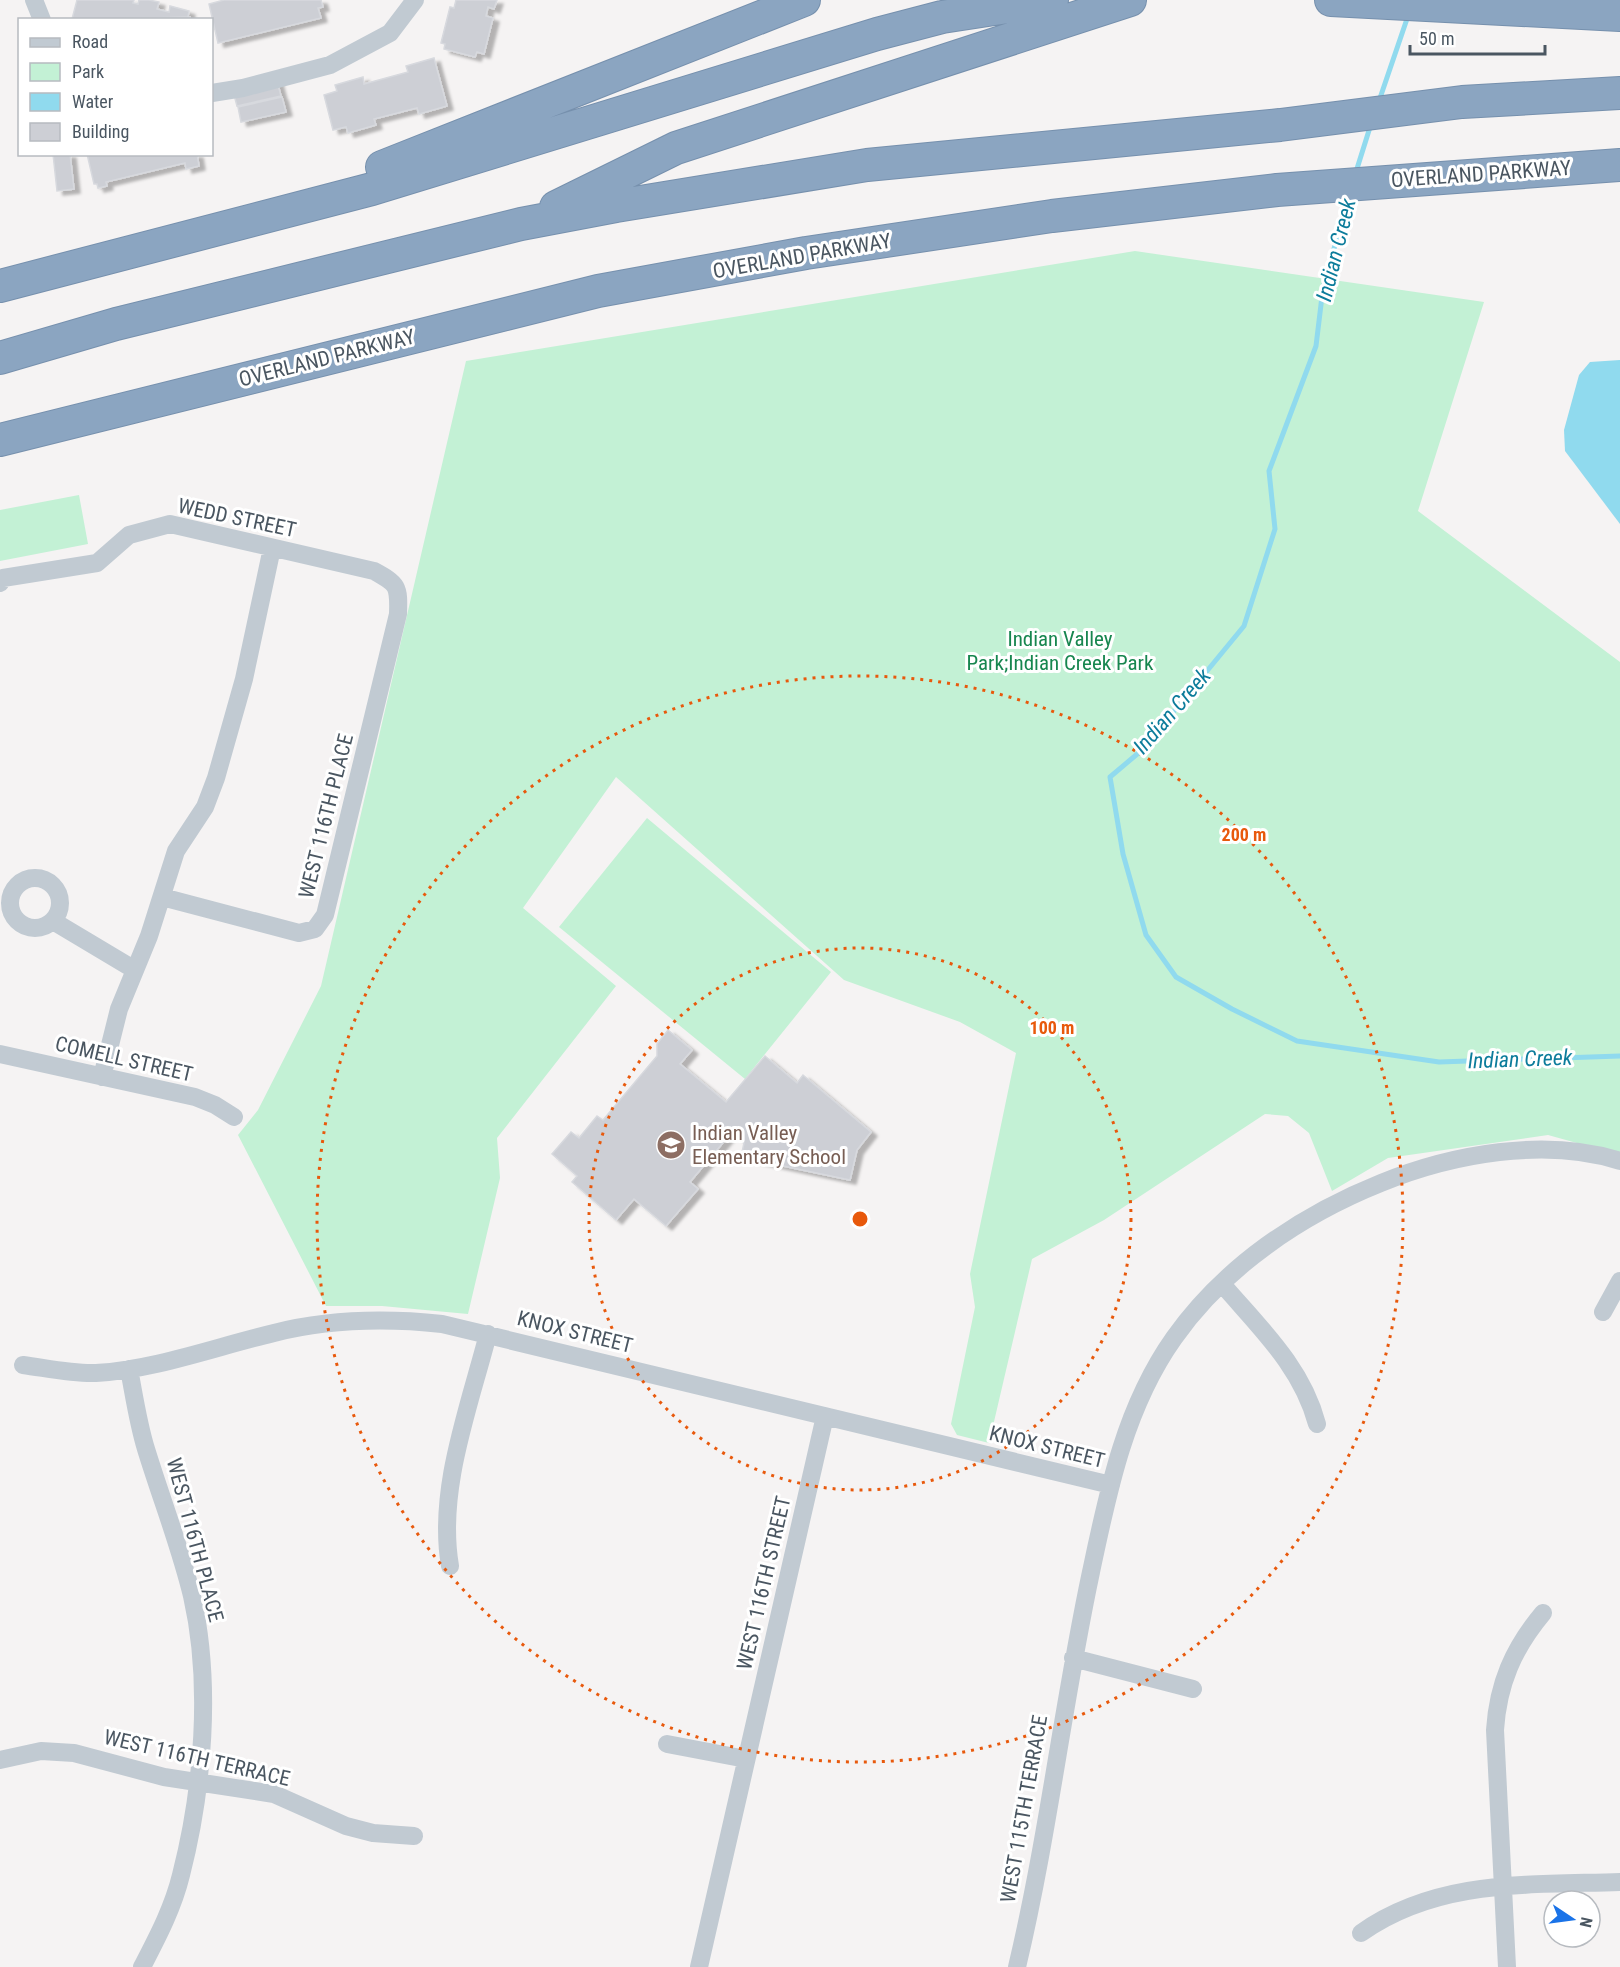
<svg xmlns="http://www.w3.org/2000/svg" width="1620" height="1967" font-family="'Roboto Condensed',sans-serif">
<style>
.green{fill:#c3f1d5}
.water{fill:#90daee}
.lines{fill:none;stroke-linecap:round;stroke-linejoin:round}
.stream{stroke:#90daee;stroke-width:5}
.building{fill:#cdcfd5;stroke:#d7d9de;stroke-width:1.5;filter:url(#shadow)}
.motorway-casing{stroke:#7690ad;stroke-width:34}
.minor{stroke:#c1cad2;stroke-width:18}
.motorway{stroke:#8ba5c1;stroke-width:32}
.ring{fill:none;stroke:#e8590c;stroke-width:3;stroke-dasharray:3 6}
.labels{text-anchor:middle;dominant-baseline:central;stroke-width:6;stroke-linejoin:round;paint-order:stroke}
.street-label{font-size:21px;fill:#4a5661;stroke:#fff}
.park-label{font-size:21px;fill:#17864f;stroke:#fff}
.education-label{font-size:21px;fill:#785e54;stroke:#fff;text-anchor:start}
.water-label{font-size:22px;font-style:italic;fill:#0c7c9b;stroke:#fff}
.centre{fill:#e8590c;stroke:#fff;stroke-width:3}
.ring-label{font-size:18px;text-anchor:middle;font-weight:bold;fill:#e8590c;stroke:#fff;stroke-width:6;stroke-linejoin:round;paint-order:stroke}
</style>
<defs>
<filter id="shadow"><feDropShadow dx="6" dy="4" stdDeviation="1.5" flood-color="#0004"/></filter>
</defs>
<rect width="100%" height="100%" fill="#f5f3f3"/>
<path class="green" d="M1135 251 1484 302 1418 511 1620 662V1155L1548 1135 1388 1158 1332 1191 1309 1133 1288 1116 1265 1114 1104 1220 1032 1259 989 1443 957 1435 951 1424 975 1307 970 1274 1016 1053 960 1022 844 980 616 777 523 908 616 986 497 1138 500 1178 468 1314 382 1306H326L238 1135 258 1110 321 986 466 361Z
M79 495 88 544 0 561V510Z
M647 818 831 972 745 1079 559 927Z"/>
<path class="water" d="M1620 360V524L1565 451 1564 430 1579 375 1590 362Z"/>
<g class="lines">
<path class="stream" d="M1379 101 1409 13
M1355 175 1371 124
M1349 195 1323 288 1316 346 1269 471 1275 529 1244 626 1142 750 1110 777 1123 854 1146 935 1176 977 1232 1009 1297 1041 1439 1062 1620 1056"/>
</g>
<path class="building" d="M77 0H134L133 3 138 4 139 0H149L159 2 157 9 169 12 170 6 189 11 188 17H191L74 20 72 19Z
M224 0H321L323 7 318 8 321 18 218 43 209 4Z
M456 0H497L494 9 488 7 486 16 493 18 484 54 477 52 475 57 444 49 445 44 441 43 450 7 454 8Z
M434 58 447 106 419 114 417 108 374 119 376 125 348 133 346 127 333 130 324 95 337 91 335 85 363 77 364 84 408 72 406 66Z
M277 81 281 96 237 106 233 91Z
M282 97 286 112 241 122 238 107Z
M53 154H70L74 189 57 191Z
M87 154H197L199 166 186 169 185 163 106 182 107 186 98 188 97 184H94Z
M668 1030 692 1050 680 1064 726 1102 765 1056 797 1083 803 1075 871 1132 857 1150 850 1180 741 1157 744 1143 732 1132 690 1182 698 1189 666 1226 634 1199 616 1220 572 1182 577 1176 552 1154 571 1132 579 1138 597 1116 603 1120 657 1056V1044Z"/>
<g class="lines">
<g class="motorway-casing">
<path id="motorway" d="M1331 0 1620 15
M382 167 804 0
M556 207 676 148 1130 0
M0 286 372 189 877 34 942 17 1052 0
M0 358 116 324 521 224 616 206 867 165 1280 125 1462 102 1620 93
M0 440 598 291 806 253 1052 216 1277 190 1620 165"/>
</g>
<path class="minor" d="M34 0 42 20
M212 93 243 88 330 65 390 33 415 0
M0 583 3 578 97 563 129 535 170 524 374 571C398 584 399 586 398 614L325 915 315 929 299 933 162 897
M10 903a25 25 0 1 1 50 0a25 25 0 1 1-50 0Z
M53 921 135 970
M0 1054 195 1097 215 1105 234 1117
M102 1077 119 1009 149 936 176 851 205 807 216 778 244 679 272 548
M1223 1285C1260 1328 1302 1367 1317 1424
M1603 1312 1620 1281
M23 1365C46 1368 72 1374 96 1373 157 1369 215 1347 274 1333 329 1319 385 1318 442 1324L1111 1485
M129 1369C134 1395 138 1423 146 1449 161 1498 180 1546 192 1596 212 1684 203 1789 181 1875 173 1908 157 1938 142 1967
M450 1566C437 1490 469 1408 488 1334
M1073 1658 1193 1689
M667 1744 746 1759
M0 1760 41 1751 74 1753 164 1777 274 1794 346 1826 373 1833 414 1836
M1361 1933C1437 1879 1530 1885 1620 1882
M699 1967 825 1416
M1017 1967C1048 1837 1063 1703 1091 1572 1108 1491 1125 1407 1174 1338 1224 1267 1301 1215 1381 1183 1452 1154 1545 1137 1620 1161
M1507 1967 1495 1730C1498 1684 1513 1649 1543 1613"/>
<use href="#motorway" class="motorway"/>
</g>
<g class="ring">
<circle cx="860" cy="1219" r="271"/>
<circle cx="860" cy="1219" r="543"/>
</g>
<defs>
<g id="school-disc" transform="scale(1.5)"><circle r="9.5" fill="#8d6e63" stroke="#fff"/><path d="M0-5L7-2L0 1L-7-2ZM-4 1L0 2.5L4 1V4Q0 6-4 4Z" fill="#fff"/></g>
</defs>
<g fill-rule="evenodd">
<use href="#school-disc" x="671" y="1145"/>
</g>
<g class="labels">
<g class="street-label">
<text transform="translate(1481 174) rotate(-4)">OVERLAND PARKWAY</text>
<text transform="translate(802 256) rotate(-10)">OVERLAND PARKWAY</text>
<text transform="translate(327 358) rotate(-14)">OVERLAND PARKWAY</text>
<text transform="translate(237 518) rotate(12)">WEDD STREET</text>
<text transform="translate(326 816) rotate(-76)">WEST 116TH PLACE</text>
<text transform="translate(124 1059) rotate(13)">COMELL STREET</text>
<text transform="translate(575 1332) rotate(14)">KNOX STREET</text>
<text transform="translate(1047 1447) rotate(14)">KNOX STREET</text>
<text transform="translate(195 1540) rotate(75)">WEST 116TH PLACE</text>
<text transform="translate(764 1583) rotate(-77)">WEST 116TH STREET</text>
<text transform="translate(197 1758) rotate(13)">WEST 116TH TERRACE</text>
<text transform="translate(1024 1809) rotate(-80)">WEST 115TH TERRACE</text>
</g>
<g class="park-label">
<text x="1060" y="639">Indian Valley<tspan x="1060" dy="24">Park;Indian Creek Park</tspan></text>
</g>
<g class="education-label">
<text x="692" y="1133">Indian Valley<tspan x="692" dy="24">Elementary School</tspan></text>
</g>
<g class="water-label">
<text transform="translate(1336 250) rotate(-76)">Indian Creek</text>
<text transform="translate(1172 711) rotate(-49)">Indian Creek</text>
<text transform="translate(1520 1059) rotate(-2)">Indian Creek</text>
</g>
</g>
<circle cx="860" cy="1219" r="9" class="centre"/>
<g class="ring-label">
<text x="1244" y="841">200 m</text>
<text x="1052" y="1034">100 m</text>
</g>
<rect x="18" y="18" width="195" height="138" fill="#ffffff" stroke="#b7bbc0" stroke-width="1.5"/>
<rect x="30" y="38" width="30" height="9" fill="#c1cad2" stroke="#b7bbc0" stroke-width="1.5"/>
<text x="72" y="48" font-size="18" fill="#4a5661">Road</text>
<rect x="30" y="63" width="30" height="18" fill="#c3f1d5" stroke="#b7bbc0" stroke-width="1.5"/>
<text x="72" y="78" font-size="18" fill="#4a5661">Park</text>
<rect x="30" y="93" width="30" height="18" fill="#90daee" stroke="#b7bbc0" stroke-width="1.5"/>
<text x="72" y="108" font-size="18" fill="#4a5661">Water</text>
<rect x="30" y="123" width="30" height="18" fill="#cdcfd5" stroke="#b7bbc0" stroke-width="1.5"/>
<text x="72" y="138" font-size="18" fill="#4a5661">Building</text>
<g transform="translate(1572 1919) rotate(103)"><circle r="28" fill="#ffffff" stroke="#b7bbc0" stroke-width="1.5"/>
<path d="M0-4.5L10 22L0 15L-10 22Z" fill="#1a73e8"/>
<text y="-9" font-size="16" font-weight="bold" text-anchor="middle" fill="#4a5661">N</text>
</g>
<path d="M1410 45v9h135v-9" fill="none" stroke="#4a5661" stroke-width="3"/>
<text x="1419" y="45" font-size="18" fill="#4a5661" stroke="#ffffff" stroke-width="4.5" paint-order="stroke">50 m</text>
</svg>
